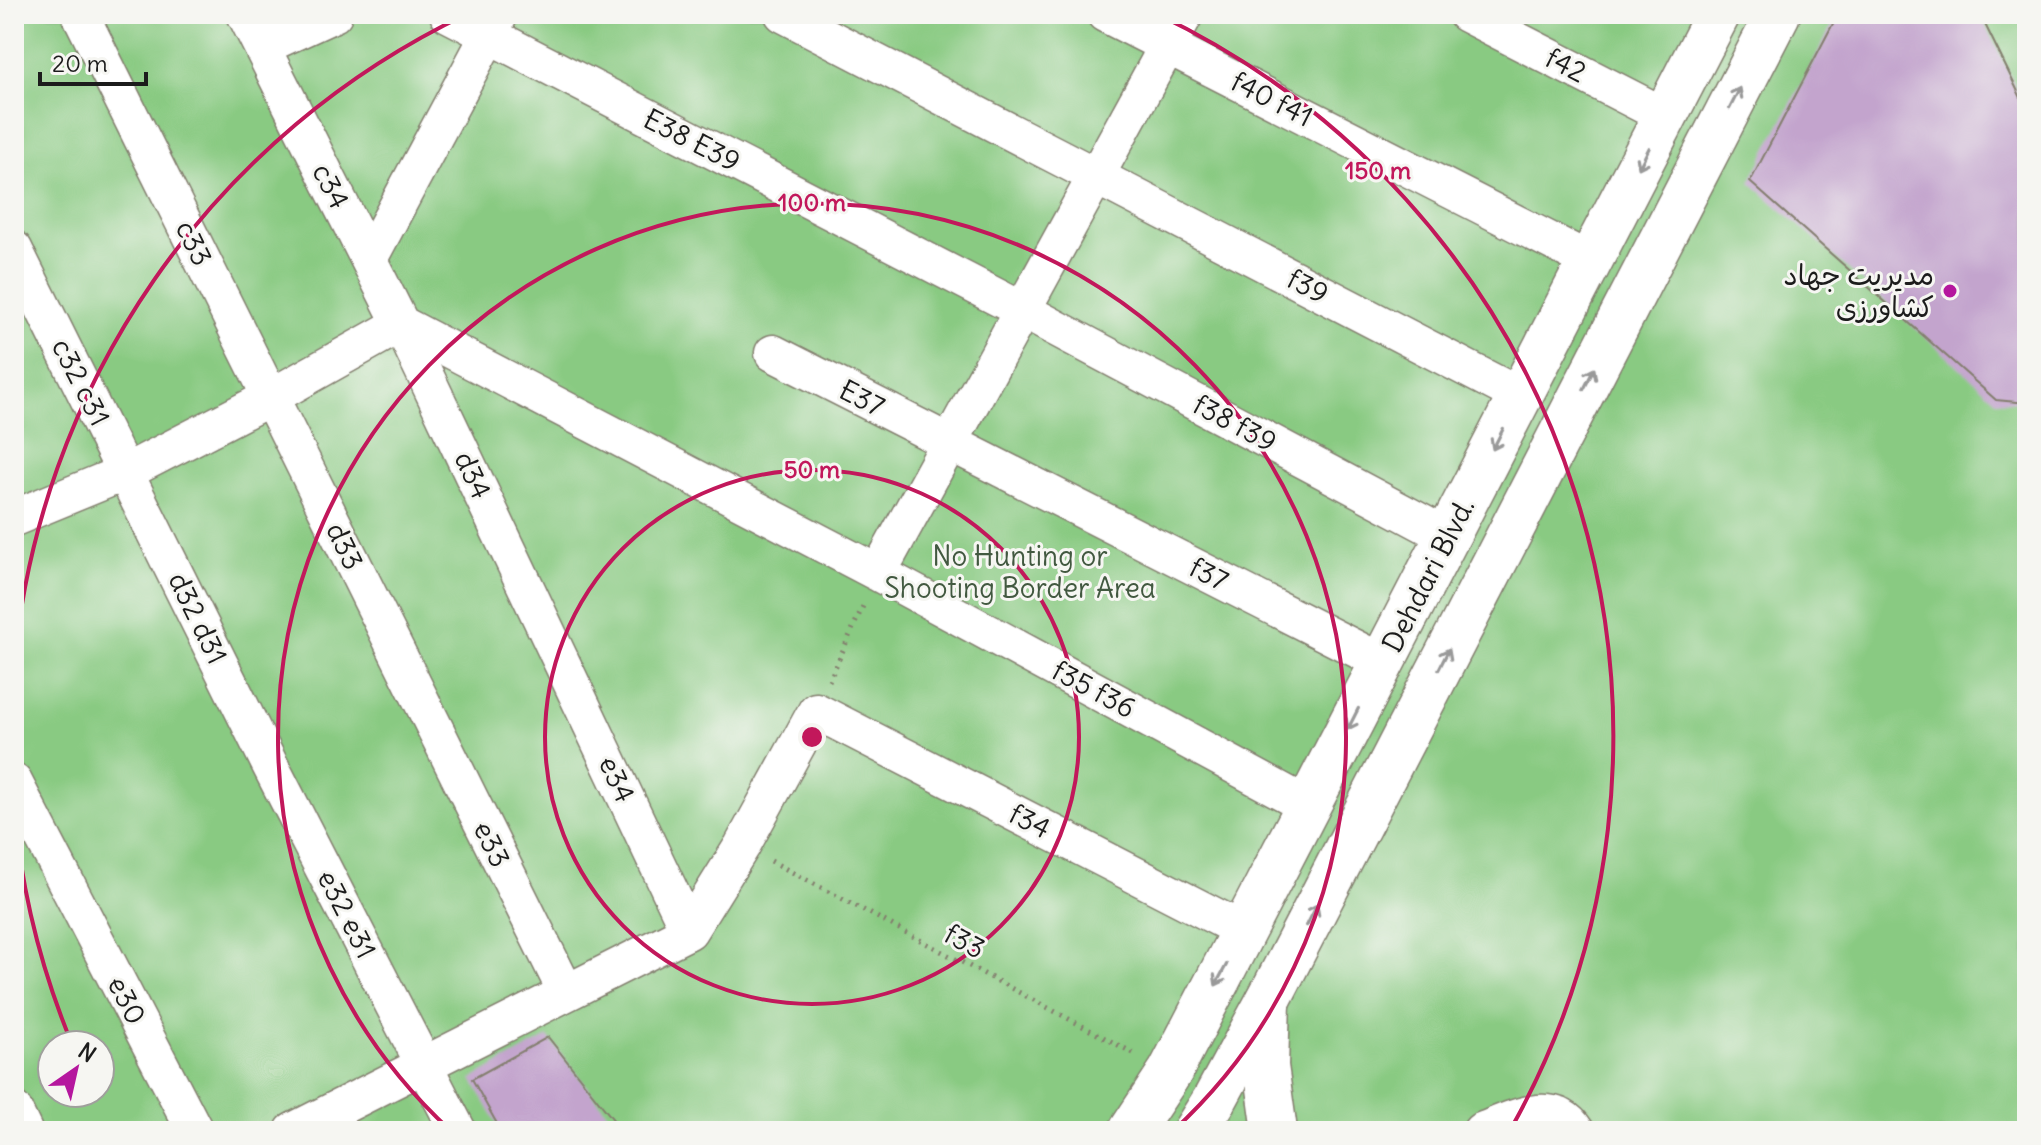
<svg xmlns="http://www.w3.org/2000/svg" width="2041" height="1145" font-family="Delius,'Playpen Sans Arabic',sans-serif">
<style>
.green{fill:#89ca82;stroke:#52734f;stroke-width:2;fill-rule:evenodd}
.building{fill:#c3a4cd}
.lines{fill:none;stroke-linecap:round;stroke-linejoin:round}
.minor-casing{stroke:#837e6e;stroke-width:39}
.tertiary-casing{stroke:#837e6e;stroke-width:47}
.secondary-casing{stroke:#837e6e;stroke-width:47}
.path{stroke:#837e6e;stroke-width:5;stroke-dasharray:2 6;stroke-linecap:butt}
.minor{stroke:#fff;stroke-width:36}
.tertiary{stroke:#fff;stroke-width:44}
.secondary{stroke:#fff;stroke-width:44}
.oneway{stroke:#999}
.ring{fill:none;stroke:#c2185b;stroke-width:4}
.poi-dot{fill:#b5179e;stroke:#f6f6f2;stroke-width:3}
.labels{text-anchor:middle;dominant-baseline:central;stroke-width:6;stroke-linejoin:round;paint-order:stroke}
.street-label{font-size:28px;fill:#1c1c1c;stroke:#f6f6f2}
.poi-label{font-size:28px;fill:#1c1c1c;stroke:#f6f6f2;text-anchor:end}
.park-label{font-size:28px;fill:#425940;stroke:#f6f6f2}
.centre{fill:#c2185b;stroke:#f6f6f2;stroke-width:4}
.ring-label{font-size:24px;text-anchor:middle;font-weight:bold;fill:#c2185b;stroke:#f6f6f2;stroke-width:6;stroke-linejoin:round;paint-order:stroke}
</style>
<rect width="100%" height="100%" fill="#f6f6f2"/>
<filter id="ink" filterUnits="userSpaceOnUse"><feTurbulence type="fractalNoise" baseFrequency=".0125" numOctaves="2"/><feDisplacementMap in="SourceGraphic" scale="16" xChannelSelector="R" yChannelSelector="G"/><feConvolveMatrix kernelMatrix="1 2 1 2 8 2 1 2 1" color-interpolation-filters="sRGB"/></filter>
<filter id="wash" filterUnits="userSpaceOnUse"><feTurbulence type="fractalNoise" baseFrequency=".006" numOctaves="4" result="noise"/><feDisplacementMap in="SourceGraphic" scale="32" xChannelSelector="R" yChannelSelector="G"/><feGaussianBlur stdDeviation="1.8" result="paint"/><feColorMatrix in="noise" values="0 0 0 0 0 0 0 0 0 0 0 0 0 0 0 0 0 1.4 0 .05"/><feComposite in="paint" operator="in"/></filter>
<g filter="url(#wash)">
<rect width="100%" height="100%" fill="#eae1c0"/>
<path class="green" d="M14 14H2027V1131H14ZM52 1045H100V1093H52Z"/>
<g id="blocks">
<path class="building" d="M1838 14H1980L2027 110V403L1996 400 1750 182Z
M548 1037 622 1131H501L472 1079Z"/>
</g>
</g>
<g filter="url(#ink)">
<use href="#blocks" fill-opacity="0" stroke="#837e6e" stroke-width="2"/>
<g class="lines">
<g class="minor-casing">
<path id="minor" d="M80 14 566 992
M245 14 401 324 689 931
M448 14 1022 310 1447 536
M783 14 1520 396
M1105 14 1590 261
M1466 14 1665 116
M262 47 334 14
M14 249 270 765 458 1131
M369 259 500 14
M401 324 878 573 1309 806
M773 353 1382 662
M14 518 126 472 271 397 401 324
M878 573 1185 14
M14 782 195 1131
M14 1110 24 1131
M293 1131 689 931 742 846 816 711 1244 931
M1481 1131C1510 1120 1554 1096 1576 1131"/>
</g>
<g class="tertiary-casing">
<path id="tertiary" d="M1268 1001 1266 1066 1275 1131"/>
</g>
<g class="secondary-casing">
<path id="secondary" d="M1131 1131 1170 1072 1220 976 1718 14
M1195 1131 1215 1099 1268 1001 1778 14"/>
</g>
<path class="path" d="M829 681 863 606
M771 861 1137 1055"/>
<use href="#minor" class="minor"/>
<use href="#tertiary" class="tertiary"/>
<use href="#secondary" class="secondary"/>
</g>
<defs><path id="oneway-shaft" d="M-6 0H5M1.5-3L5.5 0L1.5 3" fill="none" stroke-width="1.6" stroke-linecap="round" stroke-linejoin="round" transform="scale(2)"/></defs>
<g class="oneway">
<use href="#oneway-shaft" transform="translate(1735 98) rotate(-63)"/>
<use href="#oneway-shaft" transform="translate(1644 158) rotate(117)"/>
<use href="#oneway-shaft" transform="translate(1589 379) rotate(-63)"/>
<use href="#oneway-shaft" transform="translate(1498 439) rotate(117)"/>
<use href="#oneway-shaft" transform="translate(1444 659) rotate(-63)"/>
<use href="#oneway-shaft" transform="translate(1353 719) rotate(117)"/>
<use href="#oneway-shaft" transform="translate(1312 915) rotate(-63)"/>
<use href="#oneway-shaft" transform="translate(1221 975) rotate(118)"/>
</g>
</g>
<g class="ring">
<circle cx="812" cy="737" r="267"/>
<path d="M451 1131A534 534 0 1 1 1173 1131"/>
<path d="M72 1044A801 801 0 0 1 14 807M14 667A801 801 0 0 1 467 14M1157 14A801 801 0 0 1 1513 1125"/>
</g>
<circle class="poi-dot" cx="1950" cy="291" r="8"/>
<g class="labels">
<g class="street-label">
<text transform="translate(1566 65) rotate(27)">f42</text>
<text transform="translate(1272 99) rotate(27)">f40 f41</text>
<text transform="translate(692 140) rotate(27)">E38 E39</text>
<text transform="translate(331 186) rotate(63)">c34</text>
<text transform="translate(194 243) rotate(64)">c33</text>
<text transform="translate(1308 286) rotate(27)">f39</text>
<text transform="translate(81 382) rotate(63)">c32 c31</text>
<text transform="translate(862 398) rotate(27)">E37</text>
<text transform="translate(1235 423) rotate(28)">f38 f39</text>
<text transform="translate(473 475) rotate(65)">d34</text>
<text transform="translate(345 546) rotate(64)">d33</text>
<text transform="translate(1209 574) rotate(27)">f37</text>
<text transform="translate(1428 575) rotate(-63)">Dehdari Blvd.</text>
<text transform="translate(198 618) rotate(64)">d32 d31</text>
<text transform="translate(1094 689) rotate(28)">f35 f36</text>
<text transform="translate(617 779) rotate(65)">e34</text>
<text transform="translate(1030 821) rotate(27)">f34</text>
<text transform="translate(492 844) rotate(64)">e33</text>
<text transform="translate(347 914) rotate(63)">e32 e31</text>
<text transform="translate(965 941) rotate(28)">f33</text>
<text transform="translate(127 1000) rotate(63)">e30</text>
</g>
<g class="poi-label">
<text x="1934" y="275">مدیریت جهاد<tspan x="1934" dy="32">کشاورزی</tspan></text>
</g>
<g class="park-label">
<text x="1020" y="556">No Hunting or<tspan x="1020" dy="32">Shooting Border Area</tspan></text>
</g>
</g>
<circle cx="812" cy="737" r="12" class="centre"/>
<g class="ring-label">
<text x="1378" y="179">150 m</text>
<text x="812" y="211">100 m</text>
<text x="812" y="478">50 m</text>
</g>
<rect width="2041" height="1145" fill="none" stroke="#f6f6f2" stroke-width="48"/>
<g transform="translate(76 1069) rotate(34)"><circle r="38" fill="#f6f6f2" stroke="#9f9f9c" stroke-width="2"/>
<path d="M0-6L14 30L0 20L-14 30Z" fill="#b5179e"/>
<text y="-12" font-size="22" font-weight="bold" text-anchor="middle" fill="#1c1c1c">N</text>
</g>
<path d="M40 72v12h106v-12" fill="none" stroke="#1c1c1c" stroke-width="4"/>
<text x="52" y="72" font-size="24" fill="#1c1c1c" stroke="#f6f6f2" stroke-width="6" paint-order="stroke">20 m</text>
</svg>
